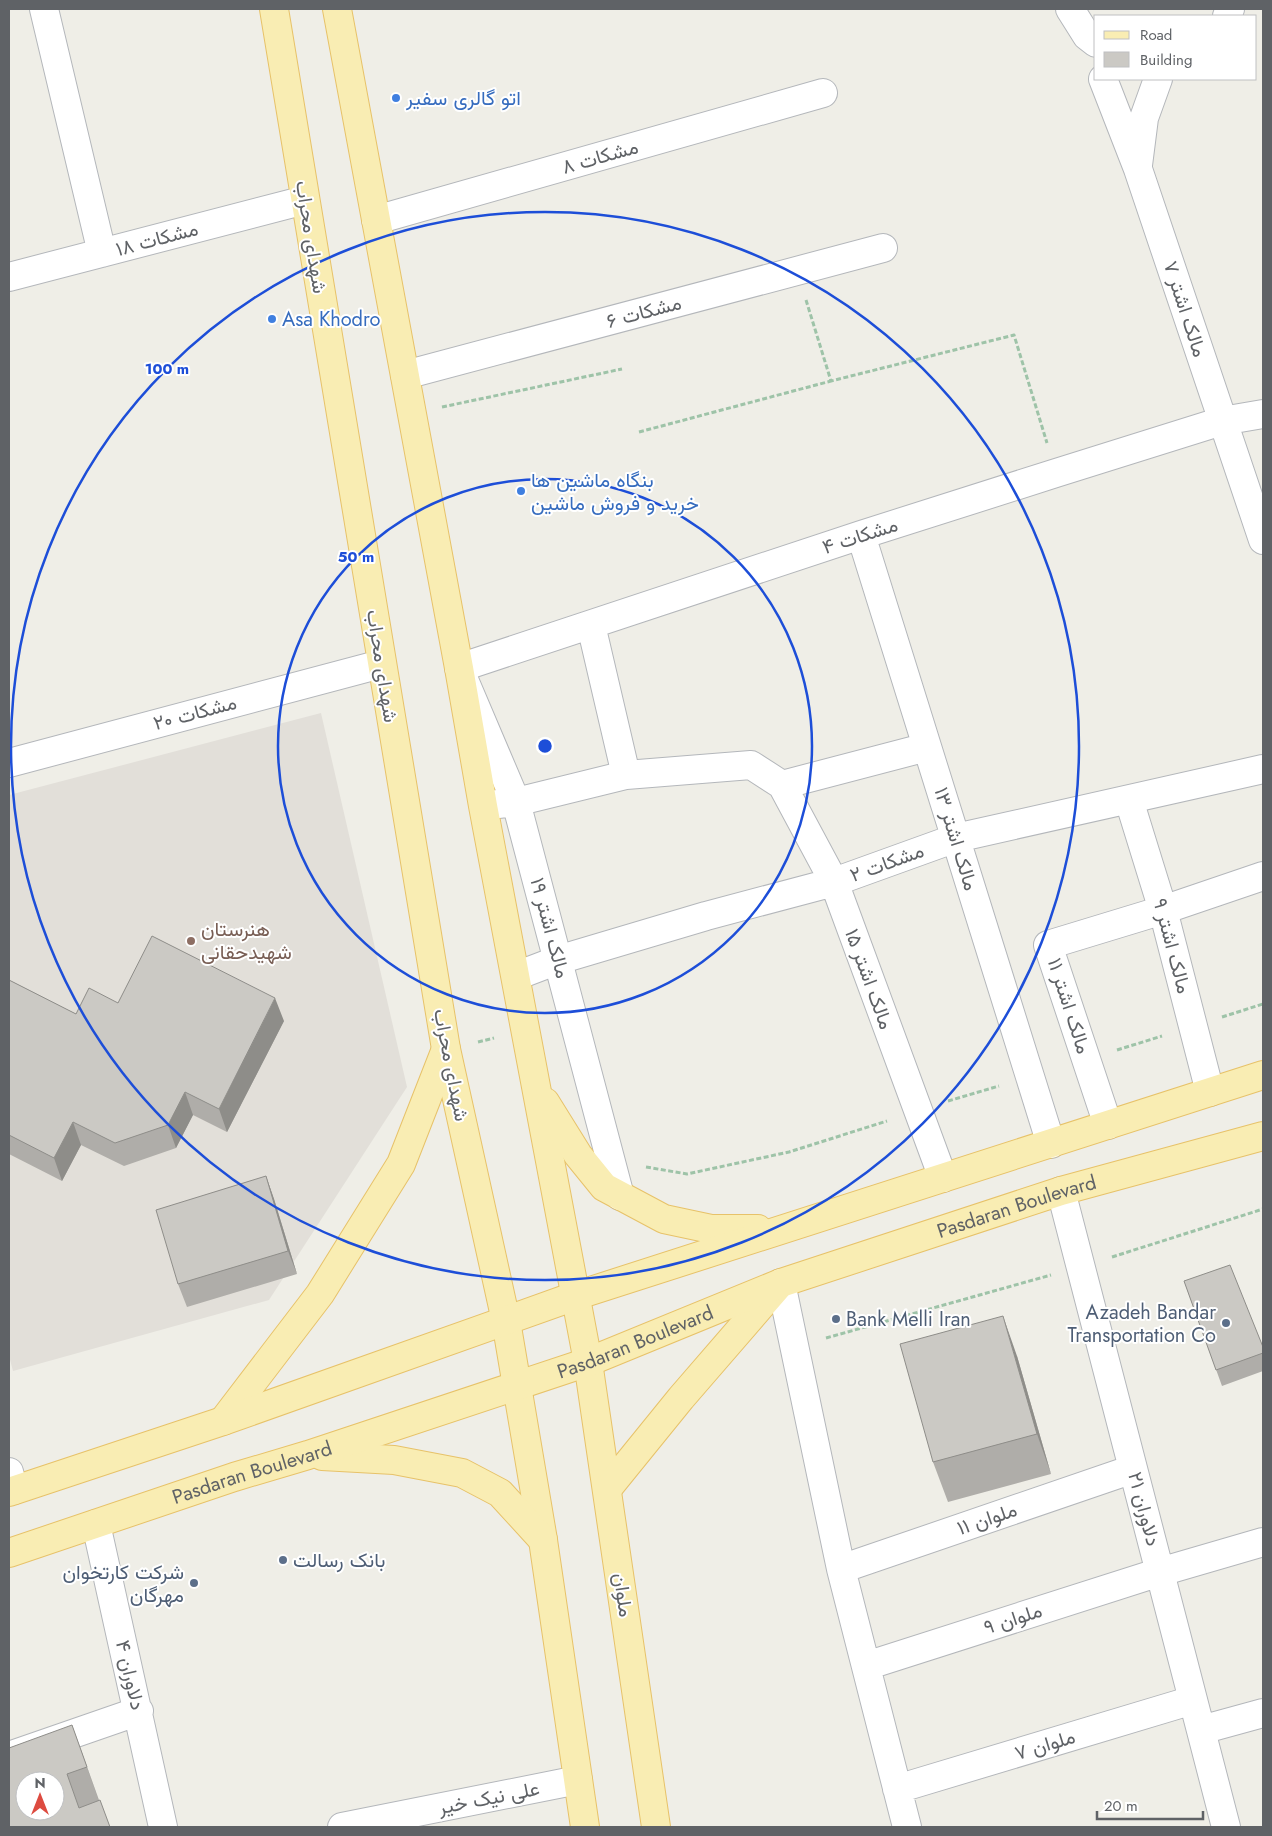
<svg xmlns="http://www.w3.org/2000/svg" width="1272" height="1836" font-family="Jost,Vazirmatn,sans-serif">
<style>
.education{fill:#e2dfd9}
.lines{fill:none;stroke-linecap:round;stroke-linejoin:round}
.minor-casing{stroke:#b4b7bb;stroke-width:30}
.major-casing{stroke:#e7c269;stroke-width:30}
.path{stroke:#9ec3a8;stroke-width:3;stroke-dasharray:5 2.5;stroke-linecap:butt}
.minor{stroke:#fff;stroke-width:28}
.major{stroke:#f9edb3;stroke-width:28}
.wall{fill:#afada9}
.shaded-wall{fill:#8e8d89}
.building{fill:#cbc9c4;stroke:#8e8d89;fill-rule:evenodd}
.ring{fill:none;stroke:#1d4ed8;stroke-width:2.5}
.shop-dot{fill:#3f7fe0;stroke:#fff;stroke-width:2}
.education-dot{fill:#8d6e63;stroke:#fff;stroke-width:2}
.service-dot{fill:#5c6f8a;stroke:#fff;stroke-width:2}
.labels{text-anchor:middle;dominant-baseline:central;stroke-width:4;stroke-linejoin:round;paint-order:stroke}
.shop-label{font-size:20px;fill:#366cbe;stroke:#fff;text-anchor:start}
.street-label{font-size:20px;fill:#5f6266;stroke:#fff}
.education-label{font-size:20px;fill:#785e54;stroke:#fff;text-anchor:start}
.service-label{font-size:20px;fill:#4e5e75;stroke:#fff;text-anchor:end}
.centre{fill:#1d4ed8;stroke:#fff;stroke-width:2.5}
.ring-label{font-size:15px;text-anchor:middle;font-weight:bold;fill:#1d4ed8;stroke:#fff;stroke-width:4;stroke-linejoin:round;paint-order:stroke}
</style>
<rect width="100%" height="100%" fill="#efeee7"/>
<path class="education" d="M321 713 407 1087 269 1300 13 1371 9 1356V795Z"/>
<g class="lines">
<g class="minor-casing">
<path id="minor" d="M44 9 102 253
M1070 9 1087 36 1096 43
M1227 16 1230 9
M1103 79 1138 169 1263 540
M1138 165 1144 118 1158 79
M376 220 823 93
M9 277 305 200
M405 375 883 248
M861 535 1051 1144
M591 625 626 775
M9 763 381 664
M782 785 834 882 943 1178
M1129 800 1163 910 1210 1092
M498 804 516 802 626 775 751 765 782 785 927 747
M516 976 558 960 706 916 834 882 956 838 1263 769
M1108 1125 1048 945 1163 910 1263 876
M1061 1191 1226 1827
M620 1196 516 802 459 668 861 535 1056 473 1222 421 1263 414
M781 1283 841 1569 907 1827
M9 1472 14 1490
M96 1524 163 1827
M841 1569 1133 1469
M866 1666 1160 1572 1263 1542
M1201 1730 1263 1713
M9 1756 139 1711
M897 1789 1193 1700
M342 1827 578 1780"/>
</g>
<g class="major-casing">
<g id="major">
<path d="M274 9 446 1049 506 1321 543 1540 585 1827"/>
<path d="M337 9 459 668 483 806 588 1362 656 1827"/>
<path d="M545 1102 578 1155 604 1187 664 1219 711 1229H758"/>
<path d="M223 1421 320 1294 401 1164 446 1049"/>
<path d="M322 1456 394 1460 462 1473 500 1493 543 1540"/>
<path d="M608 1488 681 1398 777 1287"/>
<path d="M9 1492 223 1421 575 1296 1263 1075"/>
<path id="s1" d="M9 1553 234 1477 308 1455 588 1362 781 1283 1061 1191 1263 1136"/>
</g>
</g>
<path class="path" d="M806 300 831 381 1014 335 1047 443
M442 407 622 369
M639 432 831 381
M1222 1017 1263 1004
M478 1042 494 1038
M1117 1050 1162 1036
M948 1101 999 1086
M646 1167 687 1174 789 1152 887 1121
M1112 1257 1263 1209
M826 1338 1051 1275"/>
<use href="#minor" class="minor"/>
<use href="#major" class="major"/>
</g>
<path class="wall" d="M9 980 76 1014 118 1003 284 1021 227 1132 193 1115 176 1148 124 1166 81 1145 62 1181 9 1154Z
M266 1176 274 1199 297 1274 187 1307 178 1284Z
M1184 1281 1263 1347V1371L1222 1386Z
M1017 1356 1051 1474 948 1502 933 1462Z
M72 1725 99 1800 110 1827H9Z"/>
<path class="shaded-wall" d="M275 998 284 1021 227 1132 219 1109Z
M185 1092 193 1115 176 1148 168 1125Z
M73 1122 81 1145 62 1181 54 1158Z
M266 1176 274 1199 297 1274 288 1251Z
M1003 1316 1017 1356 1051 1474 1037 1434Z
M72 1725 101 1807 87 1767Z"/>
<path class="building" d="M152 936 275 998 219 1109 185 1092 168 1125 115 1143 73 1122 54 1158 9 1135V980L76 1014 89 988 118 1003Z
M266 1176 288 1251 178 1284 156 1210Z
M1230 1265 1263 1347V1353L1216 1370 1184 1281Z
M1003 1316 1037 1434 933 1462 900 1344Z
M72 1725 87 1767 67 1774 79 1808 100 1800 110 1827H9V1748ZM25 1781H55V1811H25Z"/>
<g class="ring">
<circle cx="545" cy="746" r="267"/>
<circle cx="545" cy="746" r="534"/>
</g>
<g class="shop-dot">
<circle cx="396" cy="98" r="5"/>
<circle cx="272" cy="319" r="5"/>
<circle cx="521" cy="491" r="5"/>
</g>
<circle class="education-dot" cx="191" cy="941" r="5"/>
<g class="service-dot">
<circle cx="836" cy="1319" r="5"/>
<circle cx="1226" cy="1323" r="5"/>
<circle cx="283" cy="1560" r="5"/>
<circle cx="194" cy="1583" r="5"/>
</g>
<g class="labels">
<g class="shop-label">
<text x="406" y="98">اتو گالری سفیر</text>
<text x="282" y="319">Asa Khodro</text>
<text x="531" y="480">بنگاه ماشین ها<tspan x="531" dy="23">خرید و فروش ماشین</tspan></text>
</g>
<g class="street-label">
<text transform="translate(600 157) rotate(-16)">مشکات ۸</text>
<text transform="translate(311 237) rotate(81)">شهدای محراب</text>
<text transform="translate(157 239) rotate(-15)">مشکات ۱۸</text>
<text transform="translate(1185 309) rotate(72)">مالک اشتر ۷</text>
<text transform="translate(644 312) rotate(-15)">مشکات ۶</text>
<text transform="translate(860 536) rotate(-18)">مشکات ۴</text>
<text transform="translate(382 666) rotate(81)">شهدای محراب</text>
<text transform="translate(195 713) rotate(-15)">مشکات ۲۰</text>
<text transform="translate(956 839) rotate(73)">مالک اشتر ۱۳</text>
<text transform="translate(887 863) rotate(-20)">مشکات ۲</text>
<text transform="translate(550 928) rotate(75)">مالک اشتر ۱۹</text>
<text transform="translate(1172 946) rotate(75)">مالک اشتر ۹</text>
<text transform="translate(869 979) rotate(70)">مالک اشتر ۱۵</text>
<text transform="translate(1069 1006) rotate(72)">مالک اشتر ۱۱</text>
<text transform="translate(451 1065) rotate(79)">شهدای محراب</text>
<text stroke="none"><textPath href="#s1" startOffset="1066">Pasdaran Boulevard</textPath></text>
<text stroke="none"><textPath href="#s1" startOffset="661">Pasdaran Boulevard</textPath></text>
<text stroke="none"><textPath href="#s1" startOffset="256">Pasdaran Boulevard</textPath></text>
<text transform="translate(1144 1509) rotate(75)">دلاوران ۲۱</text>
<text transform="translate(987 1519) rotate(-19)">ملوان ۱۱</text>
<text transform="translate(623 1595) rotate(82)">ملوان</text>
<text transform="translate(1013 1619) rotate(-18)">ملوان ۹</text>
<text transform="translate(130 1675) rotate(77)">دلاوران ۴</text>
<text transform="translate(1045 1745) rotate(-17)">ملوان ۷</text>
<text transform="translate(489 1798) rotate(-11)">علی نیک خیر</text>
</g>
<g class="education-label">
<text x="201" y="929">هنرستان<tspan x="201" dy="23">شهیدحقانی</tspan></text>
</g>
<g class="service-label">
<text x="1216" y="1312">Azadeh Bandar<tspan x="1216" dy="23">Transportation Co</tspan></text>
<text x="846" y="1319" text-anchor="start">Bank Melli Iran</text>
<text x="293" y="1560" text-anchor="start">بانک رسالت</text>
<text x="184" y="1572">شرکت کارتخوان<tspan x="184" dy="23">مهرگان</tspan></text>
</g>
</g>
<circle cx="545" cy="746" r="8" class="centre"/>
<g class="ring-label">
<text x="167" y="374">100 m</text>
<text x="356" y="562">50 m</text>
</g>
<rect width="1272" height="1836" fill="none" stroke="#5f6266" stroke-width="20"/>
<rect x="1094" y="15" width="162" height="65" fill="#ffffff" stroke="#bfc0c2"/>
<rect x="1104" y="31" width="25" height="8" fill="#f9edb3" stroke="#bfc0c2"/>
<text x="1140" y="40" font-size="15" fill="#5f6266">Road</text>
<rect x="1104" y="52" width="25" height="15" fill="#cbc9c4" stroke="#bfc0c2"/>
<text x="1140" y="65" font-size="15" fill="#5f6266">Building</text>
<g transform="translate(40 1796)"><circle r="24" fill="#ffffff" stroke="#bfc0c2"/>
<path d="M0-4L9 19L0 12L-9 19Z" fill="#dd4b40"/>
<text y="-8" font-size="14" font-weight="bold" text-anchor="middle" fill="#5f6266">N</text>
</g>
<path d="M1097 1811v8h106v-8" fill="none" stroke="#5f6266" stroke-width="2.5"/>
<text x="1104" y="1811" font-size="15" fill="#5f6266" stroke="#ffffff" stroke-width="4" paint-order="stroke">20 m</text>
</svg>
